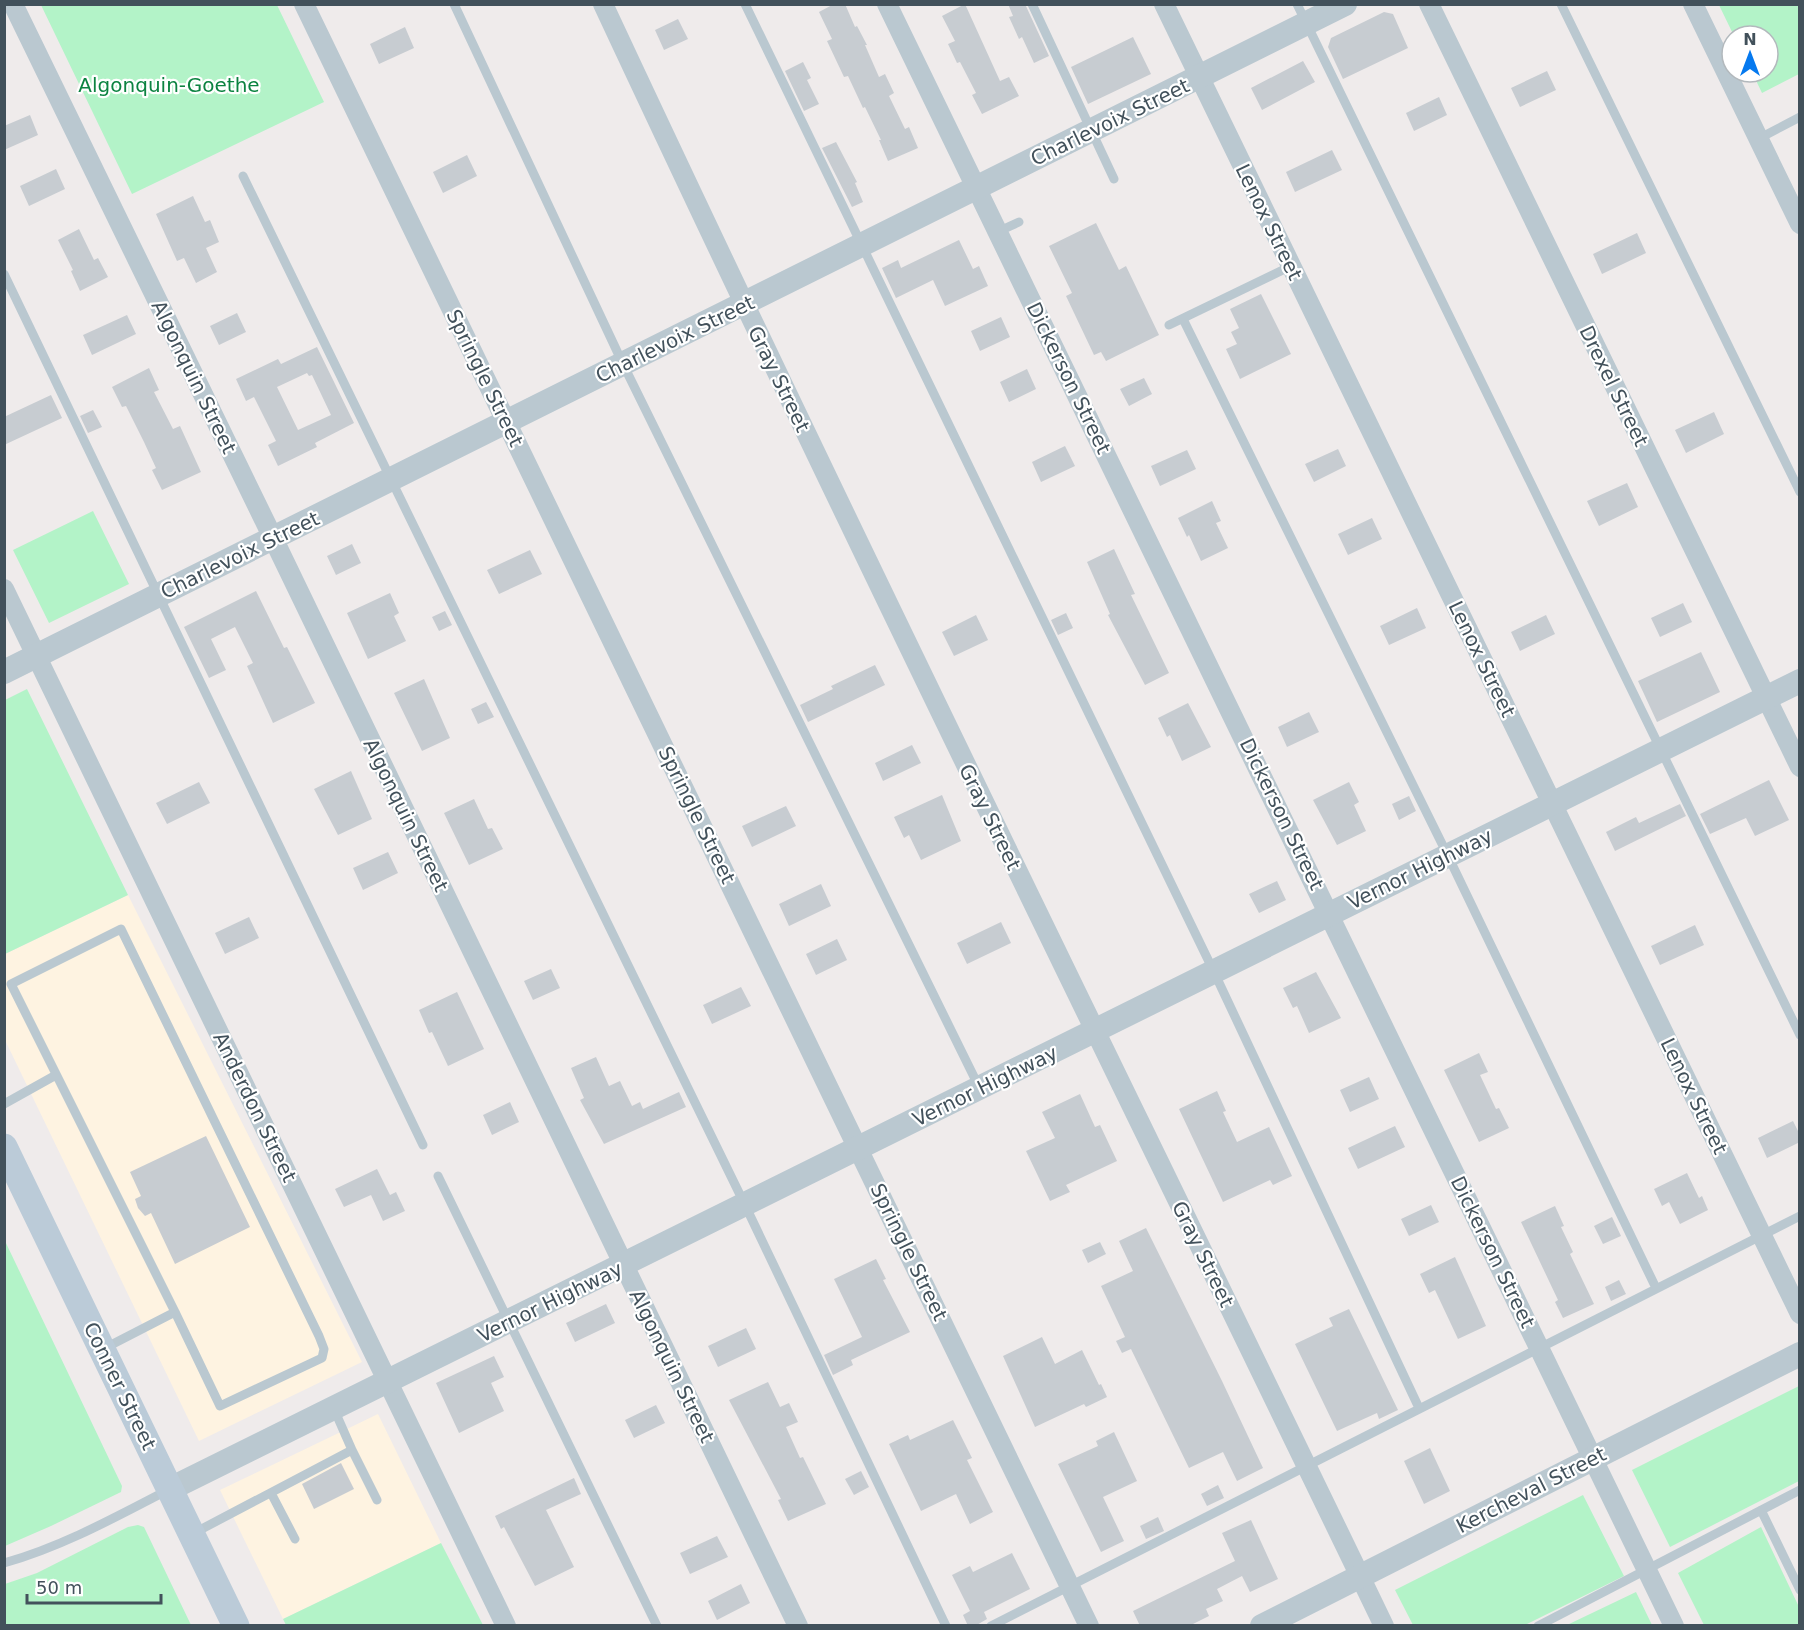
<svg xmlns="http://www.w3.org/2000/svg" width="1804" height="1630" font-family="'DejaVu Sans',sans-serif">
<style>
.commercial{fill:#fef3e1}
.green{fill:#b3f3c8}
.building{fill:#c7ccd1;fill-rule:evenodd}
.lines{fill:none;stroke-linecap:round;stroke-linejoin:round}
.service{stroke:#bac8d0;stroke-width:9}
.minor{stroke:#bac8d0;stroke-width:20}
.tertiary{stroke:#bac8d0;stroke-width:24}
.secondary{stroke:#bbcbd8;stroke-width:27}
.labels{text-anchor:middle;dominant-baseline:central;stroke-width:4.5;stroke-linejoin:round;paint-order:stroke}
.park-label{font-size:20px;fill:#0c8341;stroke:#fff}
.street-label{font-size:20px;fill:#42515b;stroke:#fff}
</style>
<rect width="100%" height="100%" fill="#efebeb"/>
<path class="commercial" d="M128 895 362 1362 199 1441 5 1040V954Z
M378 1414 441 1543 283 1619 220 1490Z"/>
<path class="green" d="M41 5H277L324 102 132 194Z
M1719 5H1799V74L1762 93 1752 72H1768V36H1734Z
M93 511 129 584 49 623 13 550Z
M27 689 128 895 5 954V700Z
M5 1241 122 1486 121 1492 51 1526 5 1546Z
M1799 1386V1481L1670 1547 1632 1470Z
M1583 1495 1624 1576 1525 1625H1413L1395 1590Z
M138 1525 144 1527 191 1625H5V1584L37 1573 128 1527Z
M1761 1527 1799 1607V1625H1704L1678 1573Z
M441 1543 483 1625H286L283 1619Z
M1636 1592 1652 1625H1567Z"/>
<path class="building" d="M834 4H845L855 27 857 26 867 45H865L879 77 885 74 894 93 889 96 905 129 909 127 918 148 888 161 879 140H881L865 107 863 108 848 76 844 77 827 41 832 39 819 12Z
M965 4 1000 81 1009 77 1019 96 982 114 972 95 976 93 960 62 957 63 948 44 955 41 942 16Z
M1008 4H1025L1049 56 1034 63 1022 37 1019 39 1009 17 1013 16Z
M1384 12 1393 14 1408 48 1343 79 1328 47 1331 38Z
M678 19 688 39 664 50 655 30Z
M405 27 414 48 379 64 370 44Z
M1133 37 1151 74 1088 104 1071 67Z
M1303 61 1315 82 1262 110 1251 88Z
M803 62 811 78 807 80 819 104 804 111 785 71Z
M1547 71 1556 90 1520 107 1511 88Z
M1439 97 1447 115 1414 131 1406 113Z
M30 115 38 135 4 150V126Z
M836 142 857 182 855 183 863 202 852 207 822 148Z
M1332 150 1342 170 1295 192 1286 172Z
M467 155 477 176 443 193 433 172Z
M56 169 65 189 29 206 20 186Z
M193 196 205 222 210 220 219 242 206 248 217 272 196 283 184 258 177 261 156 214Z
M1096 223 1119 270 1126 266 1159 335 1106 361 1101 352 1094 355 1066 296 1072 293 1049 246Z
M79 229 94 260 98 258 108 277 80 291 71 271 73 270 58 240Z
M1637 233 1646 253 1602 274 1593 254Z
M959 240 973 269 979 266 988 286 945 306 933 280 896 298 882 268 898 260 901 268Z
M1261 294 1291 354 1240 379 1226 349 1237 344 1231 332 1239 328 1230 309Z
M237 313 246 332 219 345 210 326Z
M127 315 136 334 92 355 83 335Z
M1001 317 1010 337 980 351 971 331Z
M317 347 354 423 315 443 317 447 278 466 268 445 276 441 254 397 246 401 236 379 278 359 281 364ZM307 373 309 376 312 375 331 415 298 430 277 387Z
M149 368 159 390 154 392 173 429 180 426 201 472 162 490 152 470 156 468 144 442 126 406 122 407 112 387Z
M1027 369 1036 389 1009 402 1000 382Z
M1144 378 1152 394 1129 406 1120 389Z
M51 395 62 418 4 445V417Z
M93 410 102 427 88 433 80 416Z
M1714 412 1724 434 1686 453 1675 430Z
M1065 446 1075 466 1041 482 1032 462Z
M1338 449 1346 466 1314 482 1305 464Z
M1187 450 1196 469 1160 486 1151 466Z
M1627 483 1638 507 1599 526 1587 501Z
M1212 501 1221 521 1216 523 1228 548 1201 561 1189 535 1187 537 1178 518Z
M1372 518 1382 539 1348 555 1338 534Z
M352 544 361 563 336 575 327 556Z
M1114 549 1135 594 1131 595 1169 673 1145 685 1108 615 1110 614 1087 562Z
M530 550 542 574 499 594 487 570Z
M256 591 284 648 287 647 315 703 273 723 247 666 253 663 235 627 211 639 226 670 209 678 184 627Z
M390 593 399 613 394 616 406 641 368 659 347 613Z
M1683 603 1692 622 1660 637 1651 618Z
M1417 608 1426 628 1389 645 1380 626Z
M445 611 452 625 439 631 432 617Z
M1066 613 1073 628 1058 635 1051 620Z
M976 615 988 640 954 656 942 632Z
M1546 615 1555 634 1520 651 1511 632Z
M1701 652 1720 692 1657 722 1638 681Z
M875 665 885 685 808 722 800 705 833 689 831 686Z
M424 679 450 738 422 751 394 693Z
M486 702 494 717 478 724 471 709Z
M1188 703 1211 747 1182 761 1170 735 1167 737 1158 718Z
M1309 712 1319 732 1287 747 1278 727Z
M912 745 921 763 883 781 875 763Z
M351 771 372 819 338 835 314 789Z
M1769 780 1789 820 1755 836 1746 818 1710 834 1700 814Z
M199 782 210 803 167 824 156 803Z
M1349 782 1359 802 1354 805 1366 831 1337 845 1313 800Z
M942 795 961 841 921 860 909 835 904 838 894 817Z
M1409 796 1416 811 1399 820 1392 804Z
M474 799 488 829 492 828 503 849 469 865 444 813Z
M1680 804 1686 816 1615 851 1606 832 1636 817 1639 823Z
M786 806 796 826 752 847 742 826Z
M388 852 398 873 363 890 353 868Z
M1277 881 1286 900 1259 913 1249 894Z
M821 884 831 906 789 926 779 904Z
M249 917 259 938 225 954 215 933Z
M1001 922 1011 943 967 964 957 943Z
M1695 925 1704 945 1660 965 1651 946Z
M837 939 847 960 816 975 806 954Z
M551 969 560 988 533 1000 524 981Z
M1316 972 1341 1018 1309 1033 1297 1006 1293 1008 1283 988Z
M741 987 751 1006 712 1024 703 1005Z
M457 992 484 1049 448 1066 432 1032 429 1033 419 1010Z
M1479 1053 1488 1072 1480 1075 1496 1109 1499 1108 1509 1128 1479 1142 1444 1070Z
M596 1057 609 1086 620 1081 632 1106 640 1102 643 1109 679 1092 686 1107 604 1144 580 1100 584 1098 571 1068Z
M1369 1077 1379 1099 1350 1112 1340 1090Z
M1217 1091 1226 1111 1223 1112 1237 1142 1269 1127 1292 1176 1273 1185 1270 1180 1223 1202 1179 1109Z
M1080 1094 1095 1127 1100 1125 1117 1161 1066 1185 1070 1192 1050 1201 1026 1151 1055 1138 1042 1112Z
M510 1102 519 1122 492 1135 483 1115Z
M1793 1121 1800 1135V1142L1767 1158 1758 1138Z
M1395 1126 1405 1147 1358 1169 1348 1148Z
M206 1136 250 1227 175 1264 151 1213 145 1216 138 1208 135 1199 141 1196 130 1172Z
M377 1169 390 1195 396 1192 405 1211 383 1221 371 1195 344 1207 335 1189Z
M1687 1173 1699 1198 1702 1196 1708 1210 1680 1224 1669 1202 1662 1206 1654 1189Z
M1431 1205 1439 1222 1409 1236 1401 1219Z
M1555 1206 1564 1226 1561 1227 1573 1252 1570 1254 1594 1304 1563 1318 1555 1302 1558 1300 1521 1222Z
M1612 1217 1621 1236 1603 1244 1594 1226Z
M1146 1228 1222 1381 1263 1468 1237 1481 1223 1452 1189 1468 1131 1349 1122 1353 1116 1341 1125 1337 1101 1286 1133 1271 1119 1241Z
M1100 1242 1106 1254 1088 1263 1082 1250Z
M1455 1257 1486 1326 1458 1339 1435 1290 1429 1293 1420 1274Z
M876 1259 886 1279 883 1280 910 1332 851 1360 853 1365 833 1375 824 1355 862 1337 834 1279Z
M1619 1280 1626 1294 1611 1301 1605 1287Z
M606 1304 615 1323 575 1342 566 1323Z
M1349 1309 1398 1410 1379 1419 1377 1413 1337 1431 1295 1344 1333 1326 1329 1318Z
M746 1328 756 1349 718 1367 708 1346Z
M1042 1337 1055 1364 1082 1350 1099 1385 1101 1384 1107 1397 1086 1407 1084 1404 1035 1427 1003 1356Z
M494 1356 504 1377 491 1383 504 1411 459 1433 436 1383Z
M768 1382 780 1407 789 1403 798 1422 786 1427 800 1458 803 1457 826 1504 788 1521 778 1500 781 1499 729 1400Z
M656 1405 665 1423 634 1438 625 1420Z
M953 1420 972 1458 967 1460 993 1512 970 1524 956 1494 921 1511 889 1444 908 1435 910 1440Z
M1114 1432 1137 1481 1103 1497 1124 1541 1101 1552 1058 1464 1098 1446 1096 1441Z
M1430 1448 1450 1491 1424 1504 1404 1461Z
M341 1463 354 1489 314 1509 302 1484Z
M861 1471 869 1487 854 1495 845 1479Z
M574 1478 581 1494 546 1510 574 1567 535 1586 504 1527 501 1529 495 1516Z
M1218 1485 1224 1498 1207 1506 1201 1494Z
M1158 1517 1164 1531 1146 1539 1140 1526Z
M1251 1520 1278 1579 1250 1592 1242 1576 1217 1589 1223 1601 1206 1609 1209 1616 1189 1626H1140L1133 1611 1235 1561 1222 1533Z
M717 1536 728 1557 690 1574 680 1553Z
M1012 1553 1030 1589 984 1612 987 1619 975 1626H968L963 1615 970 1611 952 1575 970 1566 973 1572Z
M741 1584 750 1603 717 1620 708 1601Z"/>
<g class="lines">
<path class="service" d="M454 4 623 364 979 1087
M745 4 1214 972 1419 1408
M1032 4 1114 179
M1297 4 1800 1035
M1561 4 1800 492
M1758 139 1800 117
M243 176 745 1205 946 1626
M997 232 1019 222
M4 274 423 1145
M1183 319 1448 856 1656 1288
M1169 325 1291 266
M4 1104 56 1075
M438 1176 657 1626
M105 1348 175 1312 220 1406 322 1358 324 1349 319 1336 121 929 11 984 175 1312
M352 1450 377 1500
M271 1493 295 1539
M1761 1510 1800 1590
M194 1533 352 1450 334 1409
M4 1563C61 1547 114 1518 166 1491
M991 1626 1800 1216
M1538 1626 1800 1490"/>
<path class="minor" d="M13 4 273 538 798 1626
M304 4 1089 1626
M603 4C857 548 1123 1085 1384 1626
M887 4 1674 1626
M1164 4 1800 1314
M1429 4 1800 767
M1693 4 1800 224
M4 589 506 1626"/>
<path class="tertiary" d="M4 672 1345 4
M170 1489 1800 681
M1262 1626 1800 1354"/>
<path class="secondary" d="M4 1147 236 1626"/>
</g>
<g class="labels">
<g class="park-label">
<text x="169" y="85">Algonquin-Goethe</text>
</g>
<g class="street-label">
<text transform="translate(1110 122) rotate(-26)">Charlevoix Street</text>
<text transform="translate(1269 222) rotate(64)">Lenox Street</text>
<text transform="translate(675 339) rotate(-26)">Charlevoix Street</text>
<text transform="translate(194 377) rotate(64)">Algonquin Street</text>
<text transform="translate(485 378) rotate(64)">Springle Street</text>
<text transform="translate(1069 378) rotate(64)">Dickerson Street</text>
<text transform="translate(779 379) rotate(64)">Gray Street</text>
<text transform="translate(1614 386) rotate(64)">Drexel Street</text>
<text transform="translate(240 555) rotate(-26)">Charlevoix Street</text>
<text transform="translate(1482 659) rotate(64)">Lenox Street</text>
<text transform="translate(1282 814) rotate(64)">Dickerson Street</text>
<text transform="translate(406 815) rotate(64)">Algonquin Street</text>
<text transform="translate(697 815) rotate(64)">Springle Street</text>
<text transform="translate(990 817) rotate(64)">Gray Street</text>
<text transform="translate(1420 869) rotate(-26)">Vernor Highway</text>
<text transform="translate(985 1086) rotate(-26)">Vernor Highway</text>
<text transform="translate(1694 1096) rotate(64)">Lenox Street</text>
<text transform="translate(255 1107) rotate(64)">Anderdon Street</text>
<text transform="translate(909 1252) rotate(64)">Springle Street</text>
<text transform="translate(1493 1252) rotate(64)">Dickerson Street</text>
<text transform="translate(1203 1254) rotate(64)">Gray Street</text>
<text transform="translate(550 1302) rotate(-26)">Vernor Highway</text>
<text transform="translate(672 1366) rotate(64)">Algonquin Street</text>
<text transform="translate(120 1386) rotate(64)">Conner Street</text>
<text transform="translate(1531 1490) rotate(-27)">Kercheval Street</text>
</g>
</g>
<rect width="1804" height="1630" fill="none" stroke="#42515b" stroke-width="12"/>
<g transform="translate(1750 54)"><circle r="28" fill="#ffffff" stroke="#b3b9bd" stroke-width="1.5"/>
<path d="M0-4.5L10 22L0 15L-10 22Z" fill="#0579ef"/>
<text y="-9" font-size="16" font-weight="bold" text-anchor="middle" fill="#42515b">N</text>
</g>
<path d="M27 1594v9h134v-9" fill="none" stroke="#42515b" stroke-width="3"/>
<text x="36" y="1594" font-size="18" fill="#42515b" stroke="#ffffff" stroke-width="4.5" paint-order="stroke">50 m</text>
</svg>
